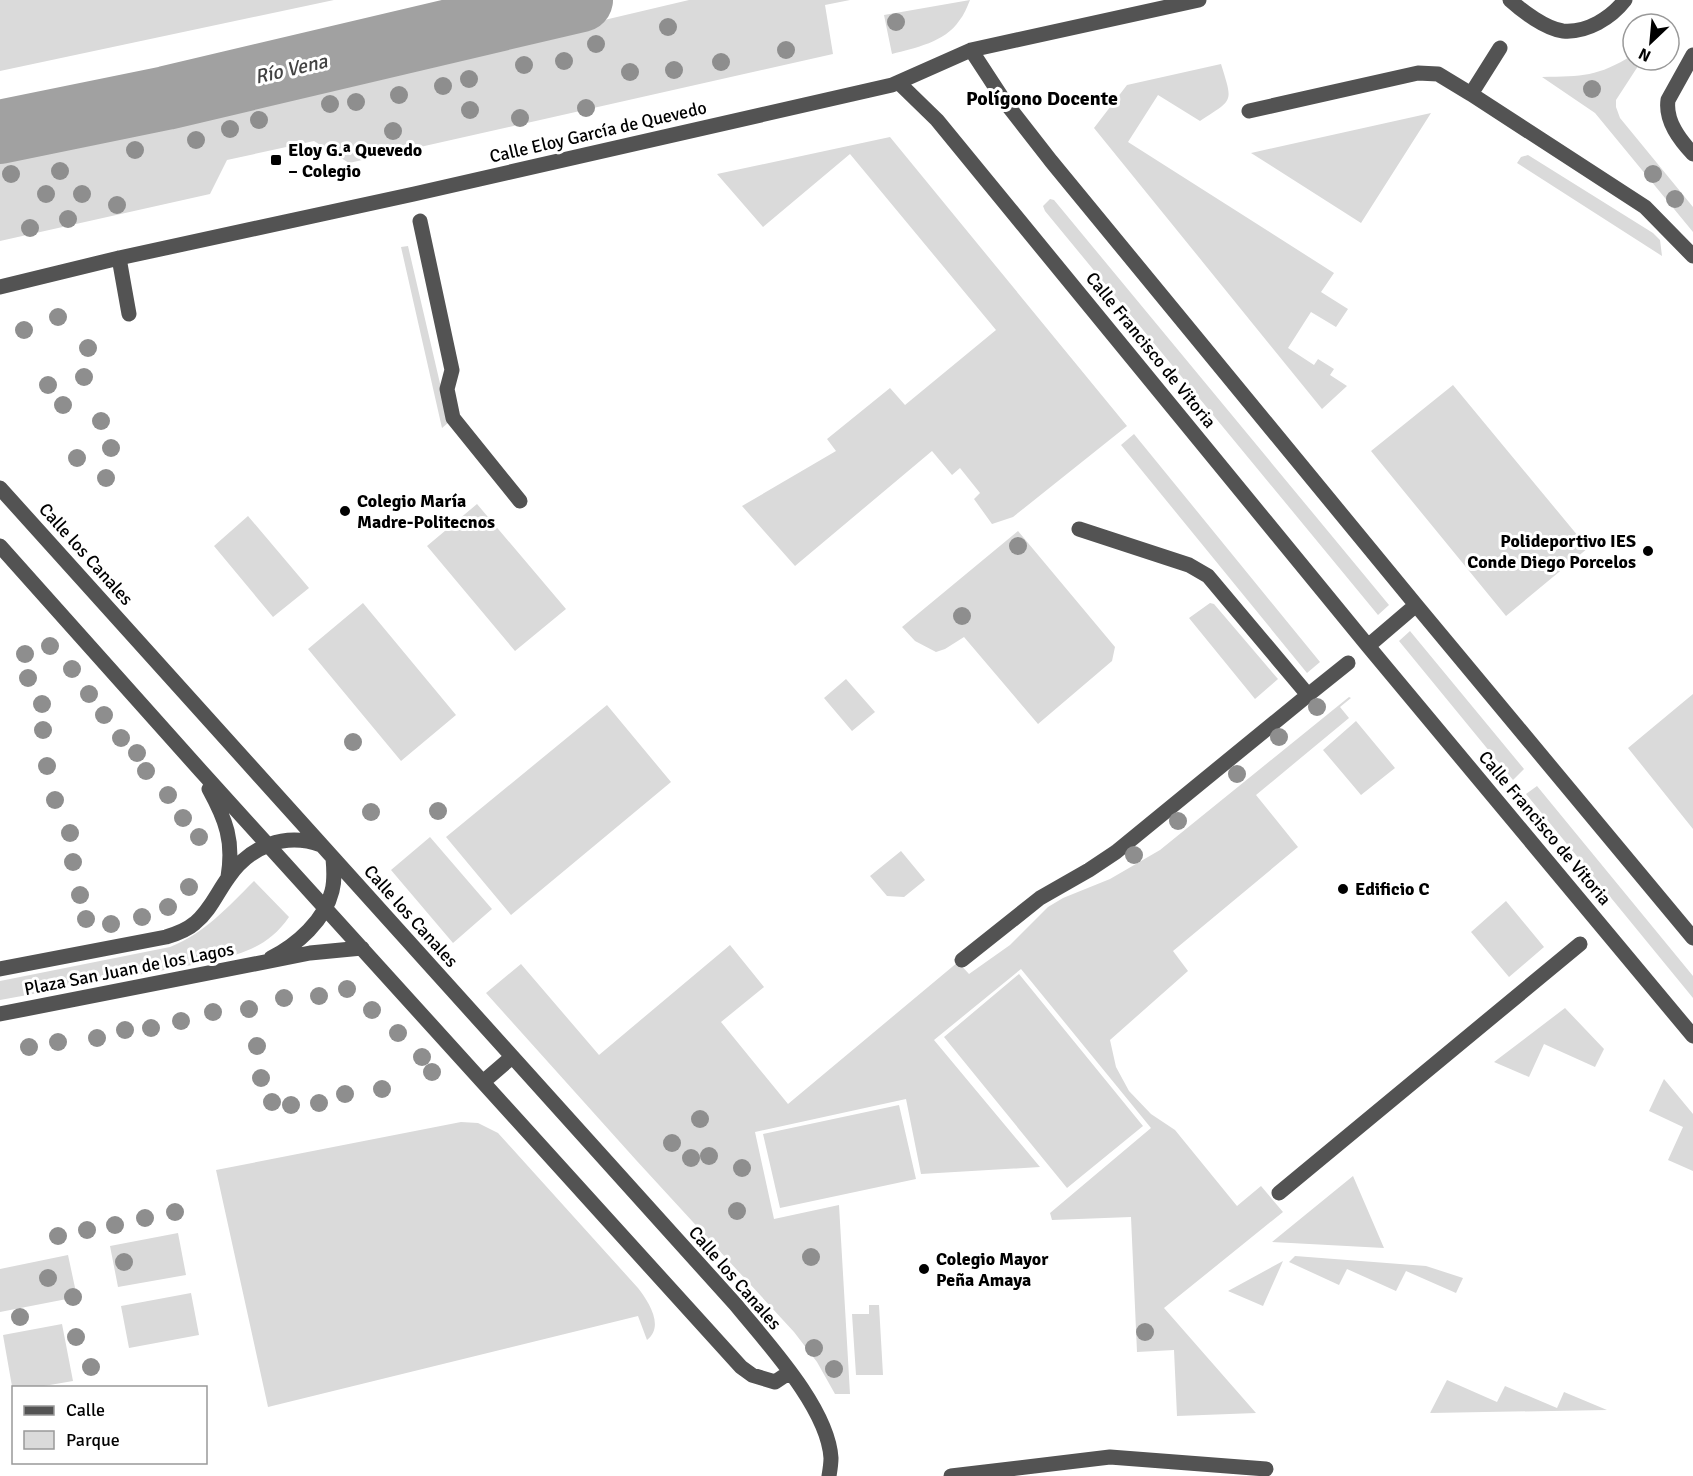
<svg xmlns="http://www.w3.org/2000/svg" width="1693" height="1476" font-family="Signika,sans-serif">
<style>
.green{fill:#dadada}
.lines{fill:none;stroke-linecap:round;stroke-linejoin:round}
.river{stroke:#a1a1a1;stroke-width:64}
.minor{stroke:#535353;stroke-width:15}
.tree{fill:#8e8e8e}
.poi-dot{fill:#000;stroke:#fff;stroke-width:2}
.labels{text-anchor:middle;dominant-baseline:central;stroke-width:6;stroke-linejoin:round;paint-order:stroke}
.street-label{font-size:18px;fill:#000;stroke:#fff}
.poi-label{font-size:18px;font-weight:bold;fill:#000;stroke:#fff;text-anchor:start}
.water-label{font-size:20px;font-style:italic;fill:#424242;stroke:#fff}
.neighbourhood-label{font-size:20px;font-weight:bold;fill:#000;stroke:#fff}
</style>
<rect width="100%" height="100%" fill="#fff"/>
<path class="green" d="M0 0H334L0 71Z
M689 0H850L825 5 833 54 349 163 314 141 227 160 210 194 0 241V156L388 71Z
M970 0C967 7 964 15 959 21 945 42 915 48 892 54L884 15Z
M1633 55V60H1642L1616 100V107L1620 118 1693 207V232L1595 113 1542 77C1583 76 1597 77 1633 55Z
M1221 64C1233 103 1234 99 1200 121L1158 95 1128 142 1334 273 1321 292 1348 309 1336 327 1311 312 1288 348 1314 365 1318 359 1334 369 1330 375 1347 386 1322 409 1094 128 1127 85Z
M1431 113 1361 223 1251 153Z
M890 137 1127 426 1013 517 992 524 974 499 980 493 960 468 952 475 932 451 795 566 742 506 836 451 827 439 890 388 905 405 996 330 850 154 763 227 717 174Z
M1528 155 1653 233 1660 240 1662 256 1517 163 1521 157Z
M1050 199 1054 200 1389 605 1378 615 1045 211 1043 206Z
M408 246 449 422 442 428 401 247Z
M1453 385 1588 548 1506 616 1371 451Z
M1134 434 1320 662 1307 673 1121 445Z
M477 504 566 609 515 651 427 546Z
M248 516 309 588 273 617 214 546Z
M1018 531 1115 647 1112 661 1038 724 964 637 945 649 936 652 915 641 902 627Z
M363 603 456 715 401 761 308 649Z
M1210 603 1214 604 1278 679 1255 699 1189 618Z
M1410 631 1524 769 1513 780 1399 641Z
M846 679 875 712 852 731 824 698Z
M1693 694V829L1628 748Z
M1349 697 1351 698 1340 707 1349 718 1256 795 1298 847 1173 951 1188 971 1110 1040 1116 1067 1129 1091 1151 1114 1175 1130 1237 1206 1261 1186 1283 1212 1164 1308 1256 1413 1177 1416 1174 1350 1137 1352 1131 1217 1052 1220 1050 1213 1151 1128 1021 969 934 1040 1040 1167 921 1174 906 1099 755 1132 774 1219 839 1205 850 1394H835L817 1362 794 1332 636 1160 486 993 521 964 599 1055 730 945 764 987 721 1022 788 1104 958 962 969 974 1010 945 1048 907 1063 898 1110 879 1160 850Z
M607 705 671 782 511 915 446 837Z
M1356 721 1395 768 1361 795 1323 750Z
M1537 786 1693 976V998L1526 794Z
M430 837 492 909 453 943 391 870Z
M901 851 925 880 904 897 887 896 870 876Z
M254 881 289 917C269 946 246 952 214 961L0 1000V981L170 947C205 933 228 907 254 881Z
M1506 901 1544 947 1509 977 1471 932Z
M1019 974 1143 1126 1067 1188 944 1037Z
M1565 1008 1604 1049 1595 1067 1544 1044 1529 1077 1494 1062Z
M1664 1079 1693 1114V1171L1668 1160 1683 1127 1649 1111Z
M899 1105 916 1179 780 1208 763 1134Z
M461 1122 478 1123 498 1133 638 1288C648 1301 665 1326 647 1340L638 1316 268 1407 216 1170Z
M1353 1176 1384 1248 1272 1242Z
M178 1233 186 1275 118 1287 110 1246Z
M68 1255 77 1297 0 1312V1269Z
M1295 1256 1426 1266 1463 1278 1456 1293 1406 1271 1396 1291 1347 1269 1339 1285 1289 1262Z
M1283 1261 1263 1306 1228 1291Z
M191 1293 199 1335 129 1348 121 1306Z
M869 1305H879L883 1375H856L852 1314H869Z
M62 1324 73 1381 38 1387 14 1388 13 1392 3 1335Z
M1447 1380 1497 1402 1505 1386 1557 1408 1564 1392 1607 1410 1430 1413Z"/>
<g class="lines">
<path class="river" d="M0 132 166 98 581 0"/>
<path class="minor" d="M1510 0C1522 11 1546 29 1563 31 1587 33 1611 18 1625 0
M971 50 1005 102 1051 161 1416 605 1693 938
M1693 55 1668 100C1665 121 1680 140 1693 154
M899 83 937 120 1368 646 1693 1036
M1471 94 1645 207 1693 256
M1249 111 1418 73 1438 74 1471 94 1500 48
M420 221 452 370 447 389 453 418 520 501
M119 258 129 314
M0 287 119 258 414 194 892 85 971 50 1199 0
M0 488 736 1305C767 1343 828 1408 831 1458 831 1463 830 1470 829 1476
M1079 529 1189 565 1208 576 1308 695 1348 663
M0 546 200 770 741 1367 752 1375 775 1382 790 1372
M1368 646 1416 605
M209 789C226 820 234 841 228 877
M271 958C297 945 325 920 332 891 335 880 334 869 333 858
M962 960 1040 898 1089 870 1116 852 1308 695
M0 969 166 937C176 934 187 930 195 923 210 911 217 893 228 878 250 846 285 832 321 845
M0 1014 310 953 362 948
M483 1082 512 1057
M1279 1193 1580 944
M951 1476 1110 1457 1266 1469"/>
</g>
<g class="tree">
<circle cx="896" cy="22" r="9"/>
<circle cx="668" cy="27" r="9"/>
<circle cx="596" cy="44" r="9"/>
<circle cx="786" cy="50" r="9"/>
<circle cx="564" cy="61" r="9"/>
<circle cx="721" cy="62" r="9"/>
<circle cx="524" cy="65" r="9"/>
<circle cx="674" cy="70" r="9"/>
<circle cx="630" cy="72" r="9"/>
<circle cx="469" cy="79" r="9"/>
<circle cx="443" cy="86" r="9"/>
<circle cx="1592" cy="89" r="9"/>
<circle cx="399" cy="95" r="9"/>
<circle cx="356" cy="102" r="9"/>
<circle cx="330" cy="104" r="9"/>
<circle cx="586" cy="108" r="9"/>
<circle cx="470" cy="110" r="9"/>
<circle cx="520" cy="118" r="9"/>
<circle cx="259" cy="120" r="9"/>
<circle cx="230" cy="129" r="9"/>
<circle cx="393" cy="131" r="9"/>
<circle cx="196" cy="140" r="9"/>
<circle cx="135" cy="150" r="9"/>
<circle cx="60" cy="171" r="9"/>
<circle cx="11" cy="174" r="9"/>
<circle cx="1653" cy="174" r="9"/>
<circle cx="46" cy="194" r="9"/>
<circle cx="82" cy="194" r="9"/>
<circle cx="1675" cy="199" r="9"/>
<circle cx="117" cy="205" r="9"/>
<circle cx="68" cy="219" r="9"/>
<circle cx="30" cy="228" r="9"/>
<circle cx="58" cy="317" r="9"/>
<circle cx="24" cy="330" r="9"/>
<circle cx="88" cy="348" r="9"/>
<circle cx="84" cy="377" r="9"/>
<circle cx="48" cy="385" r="9"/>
<circle cx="63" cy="405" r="9"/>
<circle cx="101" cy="421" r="9"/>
<circle cx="111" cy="448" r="9"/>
<circle cx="77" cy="458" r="9"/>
<circle cx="106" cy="478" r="9"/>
<circle cx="1018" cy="546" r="9"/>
<circle cx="962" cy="616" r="9"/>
<circle cx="50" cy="646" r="9"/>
<circle cx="25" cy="654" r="9"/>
<circle cx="72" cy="669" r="9"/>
<circle cx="28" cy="678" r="9"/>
<circle cx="89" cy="694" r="9"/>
<circle cx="42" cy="704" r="9"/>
<circle cx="1317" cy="707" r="9"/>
<circle cx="104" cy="715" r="9"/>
<circle cx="43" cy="730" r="9"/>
<circle cx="1279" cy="737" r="9"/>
<circle cx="121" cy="738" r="9"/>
<circle cx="353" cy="742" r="9"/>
<circle cx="137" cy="753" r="9"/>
<circle cx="47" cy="766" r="9"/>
<circle cx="146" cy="771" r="9"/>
<circle cx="1237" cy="774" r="9"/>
<circle cx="168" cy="795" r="9"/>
<circle cx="55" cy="800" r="9"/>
<circle cx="438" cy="811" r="9"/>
<circle cx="371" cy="812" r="9"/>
<circle cx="183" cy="818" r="9"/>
<circle cx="1178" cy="821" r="9"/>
<circle cx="70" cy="833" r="9"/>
<circle cx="199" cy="837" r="9"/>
<circle cx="1134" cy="855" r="9"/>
<circle cx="73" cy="862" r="9"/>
<circle cx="189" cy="887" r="9"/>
<circle cx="80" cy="895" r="9"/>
<circle cx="168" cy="907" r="9"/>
<circle cx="142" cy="917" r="9"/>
<circle cx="86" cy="919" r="9"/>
<circle cx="111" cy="924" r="9"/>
<circle cx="347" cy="989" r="9"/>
<circle cx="319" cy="996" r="9"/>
<circle cx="284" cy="998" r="9"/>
<circle cx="249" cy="1009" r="9"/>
<circle cx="372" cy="1010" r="9"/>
<circle cx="213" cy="1012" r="9"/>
<circle cx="181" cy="1021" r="9"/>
<circle cx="151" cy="1028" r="9"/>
<circle cx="125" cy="1030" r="9"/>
<circle cx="398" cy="1033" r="9"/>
<circle cx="97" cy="1038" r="9"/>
<circle cx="58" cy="1042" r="9"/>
<circle cx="257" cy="1046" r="9"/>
<circle cx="29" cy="1047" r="9"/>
<circle cx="422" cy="1057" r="9"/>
<circle cx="432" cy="1072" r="9"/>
<circle cx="261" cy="1078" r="9"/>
<circle cx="382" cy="1089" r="9"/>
<circle cx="345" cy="1094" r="9"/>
<circle cx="272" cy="1102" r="9"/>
<circle cx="319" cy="1103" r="9"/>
<circle cx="291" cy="1105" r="9"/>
<circle cx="700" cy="1119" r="9"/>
<circle cx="672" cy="1143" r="9"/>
<circle cx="709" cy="1156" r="9"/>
<circle cx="691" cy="1158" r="9"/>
<circle cx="742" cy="1168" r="9"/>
<circle cx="737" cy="1211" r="9"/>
<circle cx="175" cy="1212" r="9"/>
<circle cx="145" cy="1218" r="9"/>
<circle cx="115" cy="1225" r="9"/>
<circle cx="87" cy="1230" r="9"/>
<circle cx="58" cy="1236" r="9"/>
<circle cx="811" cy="1257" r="9"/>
<circle cx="124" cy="1262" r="9"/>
<circle cx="48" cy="1278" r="9"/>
<circle cx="73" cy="1297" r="9"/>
<circle cx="20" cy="1317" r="9"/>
<circle cx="1145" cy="1332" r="9"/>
<circle cx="76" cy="1337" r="9"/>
<circle cx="814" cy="1348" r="9"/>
<circle cx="91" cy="1367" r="9"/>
<circle cx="834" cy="1369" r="9"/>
</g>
<g class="poi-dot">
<rect x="270" y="154" width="12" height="12" rx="3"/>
<circle cx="345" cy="511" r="6"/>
<circle cx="1648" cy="551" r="6"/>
<circle cx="1343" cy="889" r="6"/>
<circle cx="924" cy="1269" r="6"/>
</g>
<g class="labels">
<g class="street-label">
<text transform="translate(598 132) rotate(-13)">Calle Eloy García de Quevedo</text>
<text transform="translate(1151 350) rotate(51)">Calle Francisco de Vitoria</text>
<text transform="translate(86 554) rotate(48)">Calle los Canales</text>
<text transform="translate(1545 828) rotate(50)">Calle Francisco de Vitoria</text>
<text transform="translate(411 916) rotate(48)">Calle los Canales</text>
<text transform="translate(129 969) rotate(-11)">Plaza San Juan de los Lagos</text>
<text transform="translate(735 1278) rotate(49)">Calle los Canales</text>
</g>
<g class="poi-label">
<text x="288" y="150">Eloy G.ª Quevedo<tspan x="288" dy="21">– Colegio</tspan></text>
<text x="357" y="501">Colegio María<tspan x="357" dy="21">Madre-Politecnos</tspan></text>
<text x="1636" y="541" text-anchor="end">Polideportivo IES<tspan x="1636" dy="21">Conde Diego Porcelos</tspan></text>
<text x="1355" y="889">Edificio C</text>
<text x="936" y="1259">Colegio Mayor<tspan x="936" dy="21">Peña Amaya</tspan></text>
</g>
<g class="water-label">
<text transform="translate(291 69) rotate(-13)">Río Vena</text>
</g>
<g class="neighbourhood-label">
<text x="1042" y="98">Polígono Docente</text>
</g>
</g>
<rect x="12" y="1386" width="195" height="78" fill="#ffffff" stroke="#999999" stroke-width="1.5"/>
<rect x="24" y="1406" width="30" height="9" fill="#535353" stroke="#999999" stroke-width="1.5"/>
<text x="66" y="1416" font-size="18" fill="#000000">Calle</text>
<rect x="24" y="1431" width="30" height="18" fill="#dadada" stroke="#999999" stroke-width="1.5"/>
<text x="66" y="1446" font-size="18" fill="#000000">Parque</text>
<g transform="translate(1651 42) rotate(206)"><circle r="28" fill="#ffffff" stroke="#999999" stroke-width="1.5"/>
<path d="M0-4.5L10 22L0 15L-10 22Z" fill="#000000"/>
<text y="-9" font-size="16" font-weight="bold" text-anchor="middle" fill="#000000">N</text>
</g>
</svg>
